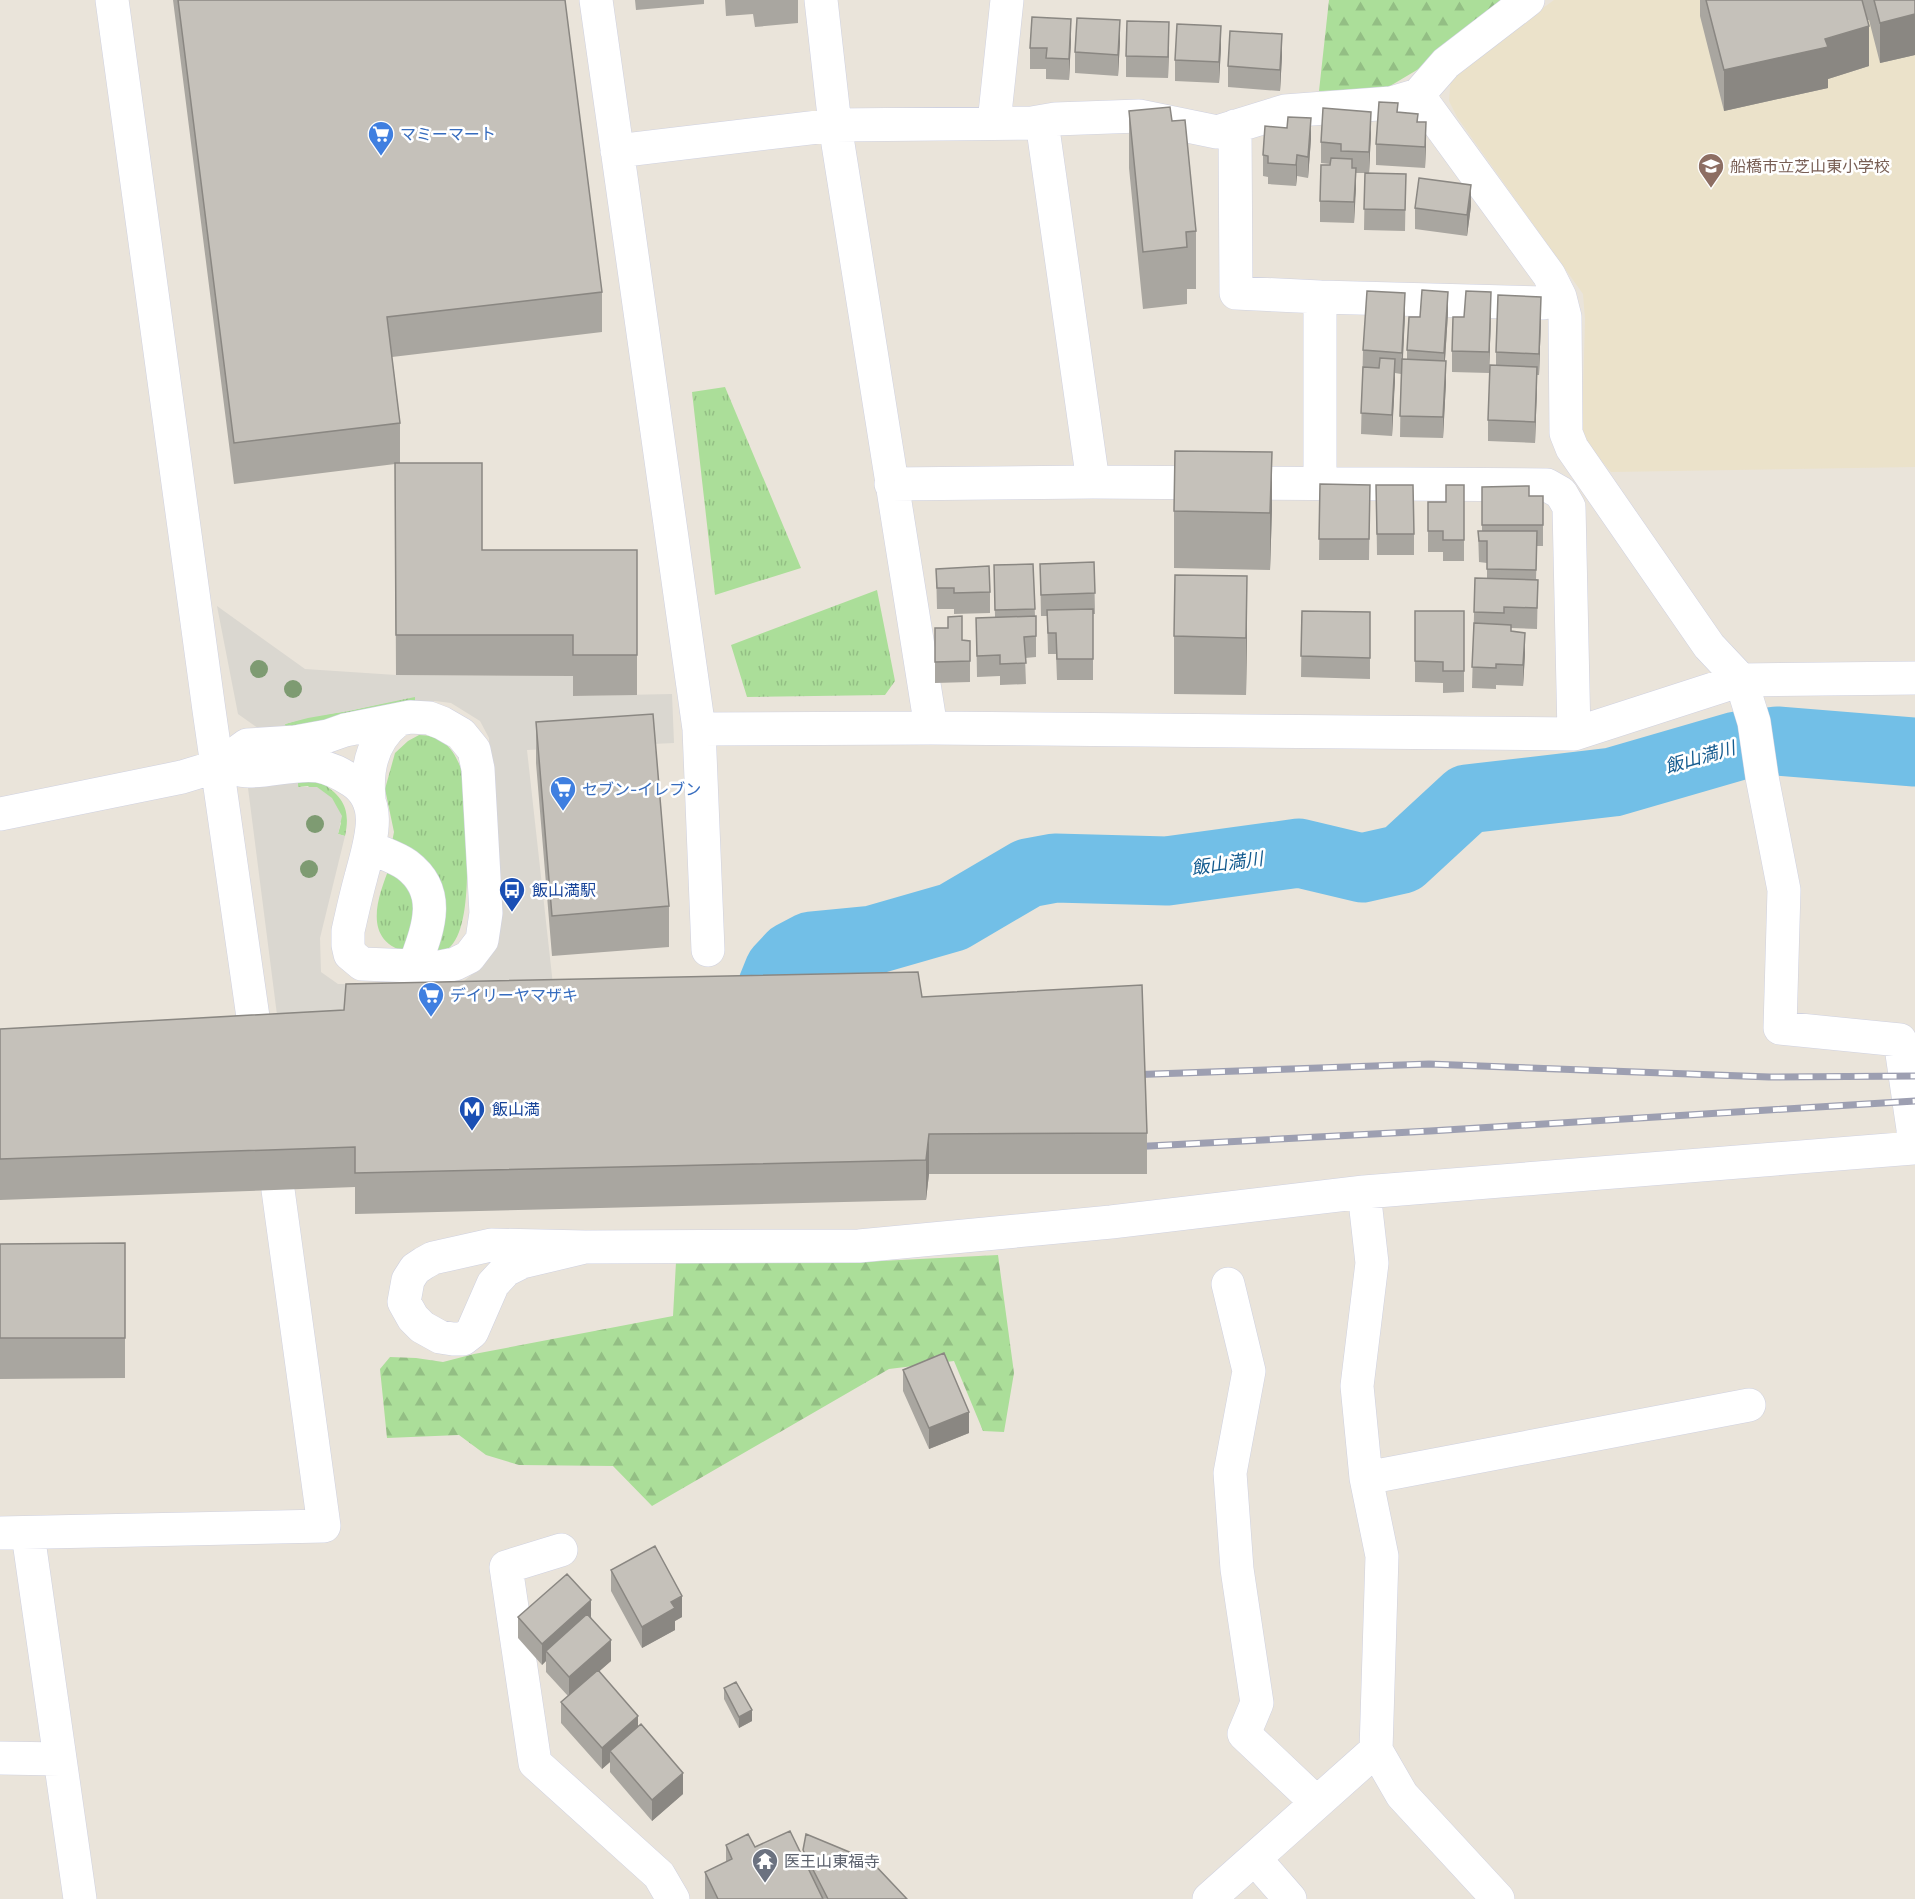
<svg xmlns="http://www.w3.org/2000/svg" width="1915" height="1899" font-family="Inter,'Noto Sans JP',sans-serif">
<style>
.education{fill:#ebe2ca}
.grass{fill:url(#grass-tufts)}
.forest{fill:url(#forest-firs)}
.plaza{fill:#dad7d0}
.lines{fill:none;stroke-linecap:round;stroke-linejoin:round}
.river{stroke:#72bfe7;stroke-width:69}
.minor-casing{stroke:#cfd1e0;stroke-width:34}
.minor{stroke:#fff;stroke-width:33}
.rail-casing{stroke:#9d9fb1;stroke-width:7}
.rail{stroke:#fff;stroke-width:4.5;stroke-dasharray:14;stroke-linecap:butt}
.tree{fill:#7e9b72}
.wall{fill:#a9a6a0}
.shaded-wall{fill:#8a8782}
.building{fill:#c5c1ba;stroke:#8a8782;stroke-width:1.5}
.labels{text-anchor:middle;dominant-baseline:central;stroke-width:5;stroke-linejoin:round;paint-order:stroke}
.shop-label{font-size:16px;fill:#366cbe;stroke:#fff;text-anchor:start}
.education-label{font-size:16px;fill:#785e54;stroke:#fff;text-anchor:start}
.transit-label{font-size:16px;fill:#164399;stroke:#fff;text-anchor:start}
.worship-label{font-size:16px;fill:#5b616d;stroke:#fff;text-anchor:start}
.water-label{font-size:18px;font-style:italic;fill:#145b8f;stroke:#fff}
</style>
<defs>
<pattern id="grass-tufts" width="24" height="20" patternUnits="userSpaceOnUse" patternTransform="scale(1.5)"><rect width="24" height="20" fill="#abde99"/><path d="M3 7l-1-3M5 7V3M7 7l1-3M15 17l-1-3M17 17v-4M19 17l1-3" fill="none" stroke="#93be84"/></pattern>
<pattern id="forest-firs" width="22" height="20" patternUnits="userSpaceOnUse" patternTransform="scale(1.5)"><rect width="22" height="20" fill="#abde99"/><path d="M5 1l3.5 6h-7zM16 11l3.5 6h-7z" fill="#93be84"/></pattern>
</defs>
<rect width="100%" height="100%" fill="#eae4da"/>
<path class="education" d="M1554 0H1915V467L1611 472 1584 440 1582 428 1585 319 1583 294 1457 117 1449 101 1451 75Z"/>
<path class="grass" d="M725 387 801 568 715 595 692 392Z
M877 590 895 681 885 695 747 697 731 645Z
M415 696V704L286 731 285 724 308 717 348 711Z
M419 735C445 735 455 751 463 774 464 813 477 918 451 946 447 951 437 952 430 954L432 944 391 847 394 832 385 789 395 753 408 741Z
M298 782H320C343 796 351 809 345 836L338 834 341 823 308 786 298 787Z
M390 866 415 883 410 953C361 942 377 899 390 866Z"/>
<path class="forest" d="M1329 0H1513L1432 61 1385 89 1319 91Z
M998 1255 1014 1373 1004 1432 983 1431 954 1361 889 1369 652 1506 613 1466 519 1465 486 1455 459 1435 387 1438 380 1369 390 1357 416 1358 443 1362 474 1354 673 1316 676 1262H861Z"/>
<path class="plaza" d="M217 606 305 669 396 675 573 676V696L672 694 674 743 527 750 557 1021 282 1054 248 788 269 784 298 782V787H317L332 798 342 816 338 834 345 836 320 938 321 972 338 984H460L475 972 497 901 489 738 480 721 451 703 435 701 415 704V697L348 711 308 718 285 724 286 731H262L238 714Z"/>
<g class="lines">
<path class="river" d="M705 1014 762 1012 779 970 792 956 811 946 873 940 953 917 1028 873 1055 868 1167 871 1299 853 1362 868 1402 859 1467 799 1613 782 1737 746 1777 741 1915 752"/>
<g class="minor-casing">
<path id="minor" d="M112 0 209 710 259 1059
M596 0 699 729 931 728 1574 734 1741 680 1915 678
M821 0 835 125 931 728
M1042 122 1093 482
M994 123 1007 0
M1235 126 1236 293 1320 297
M617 151 835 125 1032 123 1055 119 1139 116 1217 132 1285 111 1391 103 1418 95 1446 63 1528 0
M891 484 1093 482 1547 485 1561 493 1569 507 1574 734
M1320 484V297L1543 303
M699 729 708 950
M369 798C366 767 373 739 398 720
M0 814 182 777 218 766 247 745 295 742 328 736 345 730 410 717 429 718 442 723 461 734 474 750 478 769 486 913 482 940 469 957 455 964 440 967 362 964 350 954 348 945V931C352 913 356 895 361 877 369 845 386 803 352 781 341 774 331 768 318 766 295 763 272 771 249 771 239 771 228 767 218 766
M369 847C381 853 396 857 407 865 444 893 427 931 414 967
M1364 1192 1372 1263 1357 1386 1366 1478 1382 1556 1376 1750 1402 1795 1498 1899
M585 1247 522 1262 506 1270 493 1284 472 1332 463 1339H453L440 1337 422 1327 413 1318 404 1302 408 1280 415 1269 424 1263 433 1258 491 1245 585 1247 859 1246 1111 1222 1364 1192 1913 1148V1129L1900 1040 1780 1028 1784 890 1762 777 1754 722 1741 680 1709 646 1572 448 1566 433 1565 317 1560 297 1549 275 1418 95
M1228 1284 1249 1371 1230 1473 1237 1569 1257 1703 1244 1734 1316 1802
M1366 1478 1749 1405
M0 1533 324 1526 272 1146
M28 1534 80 1899
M561 1550 506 1567 535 1763 659 1875 673 1899
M0 1758 60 1759
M1255 1859 1290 1899
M1209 1899 1376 1750"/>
</g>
<use href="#minor" class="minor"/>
<g class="rail-casing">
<path id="rail" d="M1127 1075 1429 1064 1769 1077 1915 1076
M1130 1147 1430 1131 1915 1101"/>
</g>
<use href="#rail" class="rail"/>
</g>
<g class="tree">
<circle cx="259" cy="669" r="9"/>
<circle cx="293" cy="689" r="9"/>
<circle cx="315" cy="824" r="9"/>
<circle cx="309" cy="869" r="9"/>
</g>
<path class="wall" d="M173 0H565L602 292V332L392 357 400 423V463L482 550H637V695L573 696V676L396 675 395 464 234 484Z
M635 0H704V4L636 10Z
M725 0H798V23L755 27 753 14 726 16Z
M1700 0H1915V55L1880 63 1869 20H1867L1869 66 1828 79V88L1724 111 1700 16Z
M1071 40 1069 80 1046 79V69H1030V48Z
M1120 41 1118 76 1075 73V52Z
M1169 43 1168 78 1126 77V56Z
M1221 47 1219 83 1175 81V60Z
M1282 56 1280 91 1228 87V66Z
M1129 111 1172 121 1196 231V289H1187V304L1143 309 1129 168Z
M1398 112 1418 122 1426 143 1425 168 1376 165V144Z
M1371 133 1369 173 1406 174 1405 231 1364 230 1365 173H1356L1354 223 1320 222V201L1330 164 1321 163V142Z
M1311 139 1308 178 1297 176 1296 186 1268 184V177L1263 176V155Z
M1471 206 1467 236 1415 229V208Z
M1448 313 1445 361 1446 382 1443 438 1400 437 1401 374 1395 373 1392 436 1361 434 1363 350 1405 314 1403 359H1407V350Z
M1491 313 1489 373 1452 372V351Z
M1541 318 1539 375H1537L1535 443 1488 441V420L1496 365V352Z
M1320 484 1370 485 1369 560H1319Z
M1376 485 1414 534V555H1377Z
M1464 485V561H1443V552H1428V502H1446Z
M1482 487 1529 496H1543V546H1537L1536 579 1538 580 1537 629 1511 628V631L1525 654 1523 686 1496 685V689L1472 688 1475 578H1487V563L1479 562 1478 531H1482Z
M1272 510 1270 570 1174 568V511Z
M1094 562 1095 614H1093V680H1057L1056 654H1048L1047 616H1041L1040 564Z
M1033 564 1035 616H1036V657L1025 658 1026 684 1000 685V676L977 677 976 618 995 617 994 565Z
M936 569 990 592V613L954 614V609H937Z
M1302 611 1370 612V679L1301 677Z
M1415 611H1464V692L1443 693V683L1415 682Z
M935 628 962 640 970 641V682L935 683Z
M1247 634 1246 695 1174 694V636Z
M536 722 669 906V947L552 956 536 763Z
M922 997 1147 1133V1174H929L926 1200 355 1214V1187L0 1200V1029L344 1010Z
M125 1243V1378L0 1379V1244Z
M903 1370 969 1433 929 1449 903 1391Z
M611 1570 682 1617 675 1621V1630L642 1648 611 1591Z
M518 1617H591L611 1661 599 1671 638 1727 683 1794 652 1821 610 1772V1762L602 1769 561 1723V1702L568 1696 546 1672V1661L542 1665 518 1638Z
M724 1688 752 1721 739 1728 724 1699Z
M726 1845 755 1847 803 1857V1850L907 1899H705V1872L726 1862Z"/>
<path class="shaded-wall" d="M1915 14V55L1880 63V23Z
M1071 19V40L1069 80V59Z
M1120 20V41L1118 76V55Z
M1169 22V43L1168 78V57Z
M1221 26V47L1219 83V62Z
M1869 26V66L1828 79V88L1724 111V70Z
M1282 34V56L1280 91V70Z
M1371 112V133L1369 173V152Z
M1311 118V139L1308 178V157Z
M1426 122V143L1425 168V147Z
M1297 155V176L1296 186V165Z
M1356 168V189L1354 223V202Z
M1471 185V206L1467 236V215Z
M1448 292V313L1444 374V353Z
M1491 292V313L1489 373V352Z
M1405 293V314L1402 374V353Z
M1541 297V318L1539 375V354Z
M1395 359V380L1392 436V415Z
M1446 361V382L1443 438V417Z
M1537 367V388L1535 443V422Z
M1272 452V510L1270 570V513Z
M1247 576V634L1246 695V638Z
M1525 633V654L1523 686V665Z
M929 1134V1174L926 1200V1160Z
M969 1412V1433L929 1449V1428Z
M682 1596V1617L675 1621V1630L642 1648V1627L671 1602Z
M591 1600V1621L546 1651V1661L542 1665V1644Z
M611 1640V1661L569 1698V1677Z
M752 1710V1721L739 1728V1717Z
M638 1716V1737L610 1751V1762L602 1769V1748Z
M683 1773V1794L652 1821V1800Z"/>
<path class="building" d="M178 0H565L602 292 387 317 400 423 234 443Z
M1706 0H1862L1869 26 1825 39 1828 47 1724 70Z
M1874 0H1915V14L1880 23Z
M1032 17 1071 19 1069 59 1046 58 1047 48H1030Z
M1077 18 1120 20 1118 55 1075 52Z
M1127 21 1169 22 1168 57 1126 56Z
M1177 24 1221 26 1219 62 1175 60Z
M1230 31 1282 34 1280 70 1228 66Z
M1379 102 1398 103 1397 112 1418 114 1417 122H1426L1425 147 1376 144Z
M1170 107 1172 121 1185 120 1196 231 1186 232 1187 247 1143 252 1129 111Z
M1323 108 1371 112 1369 152 1341 151V144L1321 142Z
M1288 117 1311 118 1308 157 1297 155 1296 165 1268 163V156L1263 155 1265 126 1287 128Z
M1331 158 1352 159V168H1356L1354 202 1320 201 1321 165H1330Z
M1365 173 1406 174 1405 210 1364 209Z
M1419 178 1471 185 1467 215 1415 208Z
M1422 290 1448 292 1444 353 1407 350 1409 317H1420Z
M1367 291 1405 293 1402 353 1363 350Z
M1466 291 1491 292 1489 352 1452 351 1453 317H1464Z
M1498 295 1541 297 1539 354 1496 352Z
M1380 358 1395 359 1392 415 1361 413 1363 367 1379 368Z
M1402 359 1446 361 1443 417 1400 416Z
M1490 365 1537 367 1535 422 1488 420Z
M1175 451 1272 452 1270 513 1174 511Z
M395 463H482V550H637V655H573V635H396Z
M1320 484 1370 485 1369 539H1319Z
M1376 485H1413L1414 534H1377Z
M1446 485H1464V540H1443V531H1428V502H1446Z
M1529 486V496H1543V525H1482V487Z
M1478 531H1537L1536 570 1487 569V541H1479Z
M1094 562 1095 593 1041 595 1040 564Z
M1033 564 1035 609 995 610 994 565Z
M989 566 990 592 954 593V588H937L936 569Z
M1175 575 1247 576 1246 638 1174 636Z
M1475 578 1538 580 1537 608 1504 607V613L1474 612Z
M1093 609V659H1057L1056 633H1048L1047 610Z
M1302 611 1370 612V658L1301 656Z
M1415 611H1464V671H1443V662L1415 661Z
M962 616V640L970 641V661L935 662V628H948V617Z
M1036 616V636L1024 637 1026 663 1000 664V655L977 656 976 618Z
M1474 623 1511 625V631L1525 633 1523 665 1496 664V668L1472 667Z
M653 714 669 906 552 916 536 722Z
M918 972 922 997 1142 985 1147 1133 929 1134 926 1160 355 1173V1147L0 1159V1029L344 1010 346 984Z
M125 1243V1338H0V1244Z
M944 1353 969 1412 929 1428 903 1370Z
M655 1546 682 1596 671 1602 675 1608 642 1627 611 1570Z
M567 1574 591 1600 542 1644 518 1617Z
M587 1614 611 1640 569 1677 546 1651Z
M598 1670 638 1716 602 1748 561 1702Z
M736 1682 752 1710 739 1717 724 1688Z
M641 1724 683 1773 652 1800 610 1751Z
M790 1831 823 1899H718L705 1872 732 1859 726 1845 748 1834 755 1847Z
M806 1834 871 1861 907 1899H828L803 1850Z"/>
<defs>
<g id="supermarket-pin" transform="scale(1.35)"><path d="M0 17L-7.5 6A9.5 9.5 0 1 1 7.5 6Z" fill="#3f7fe0" stroke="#fff"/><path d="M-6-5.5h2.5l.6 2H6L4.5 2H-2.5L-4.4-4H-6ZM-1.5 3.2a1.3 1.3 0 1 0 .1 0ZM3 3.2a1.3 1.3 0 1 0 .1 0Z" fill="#fff"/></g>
<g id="school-pin" transform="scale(1.35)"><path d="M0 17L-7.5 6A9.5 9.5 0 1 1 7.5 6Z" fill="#8d6e63" stroke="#fff"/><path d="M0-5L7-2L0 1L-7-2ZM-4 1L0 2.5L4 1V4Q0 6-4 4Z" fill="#fff"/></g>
<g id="bus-pin" transform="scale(1.35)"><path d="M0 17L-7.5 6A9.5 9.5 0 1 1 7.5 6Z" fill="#1a4fb4" stroke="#fff"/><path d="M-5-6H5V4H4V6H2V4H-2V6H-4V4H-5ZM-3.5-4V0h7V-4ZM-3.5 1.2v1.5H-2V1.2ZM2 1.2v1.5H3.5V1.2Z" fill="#fff"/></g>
<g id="metro-pin" transform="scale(1.35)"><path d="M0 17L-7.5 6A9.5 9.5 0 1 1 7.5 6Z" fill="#1a4fb4" stroke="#fff"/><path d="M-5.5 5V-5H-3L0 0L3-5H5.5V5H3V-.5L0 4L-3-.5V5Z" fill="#fff"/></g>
<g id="temple-pin" transform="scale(1.35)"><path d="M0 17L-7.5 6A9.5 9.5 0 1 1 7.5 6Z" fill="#6b7280" stroke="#fff"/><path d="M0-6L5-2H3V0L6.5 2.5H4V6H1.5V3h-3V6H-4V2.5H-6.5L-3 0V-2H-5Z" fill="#fff"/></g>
</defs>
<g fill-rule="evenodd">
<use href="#supermarket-pin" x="381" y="134"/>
<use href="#school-pin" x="1711" y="166"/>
<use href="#supermarket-pin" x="563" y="789"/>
<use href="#bus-pin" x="512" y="890"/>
<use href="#supermarket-pin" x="431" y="995"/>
<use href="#metro-pin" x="472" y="1109"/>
<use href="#temple-pin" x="765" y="1861"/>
</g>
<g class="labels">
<g class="shop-label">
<text x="400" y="134">マミーマート</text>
<text x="582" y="789">セブン-イレブン</text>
<text x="450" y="995">デイリーヤマザキ</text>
</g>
<g class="education-label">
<text x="1730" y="166">船橋市立芝山東小学校</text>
</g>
<g class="transit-label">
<text x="532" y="890">飯山満駅</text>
<text x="492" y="1109">飯山満</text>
</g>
<g class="worship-label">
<text x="784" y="1861">医王山東福寺</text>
</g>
<g class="water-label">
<text transform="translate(1700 757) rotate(-16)">飯山満川</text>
<text transform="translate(1227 863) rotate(-8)">飯山満川</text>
</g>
</g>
</svg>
